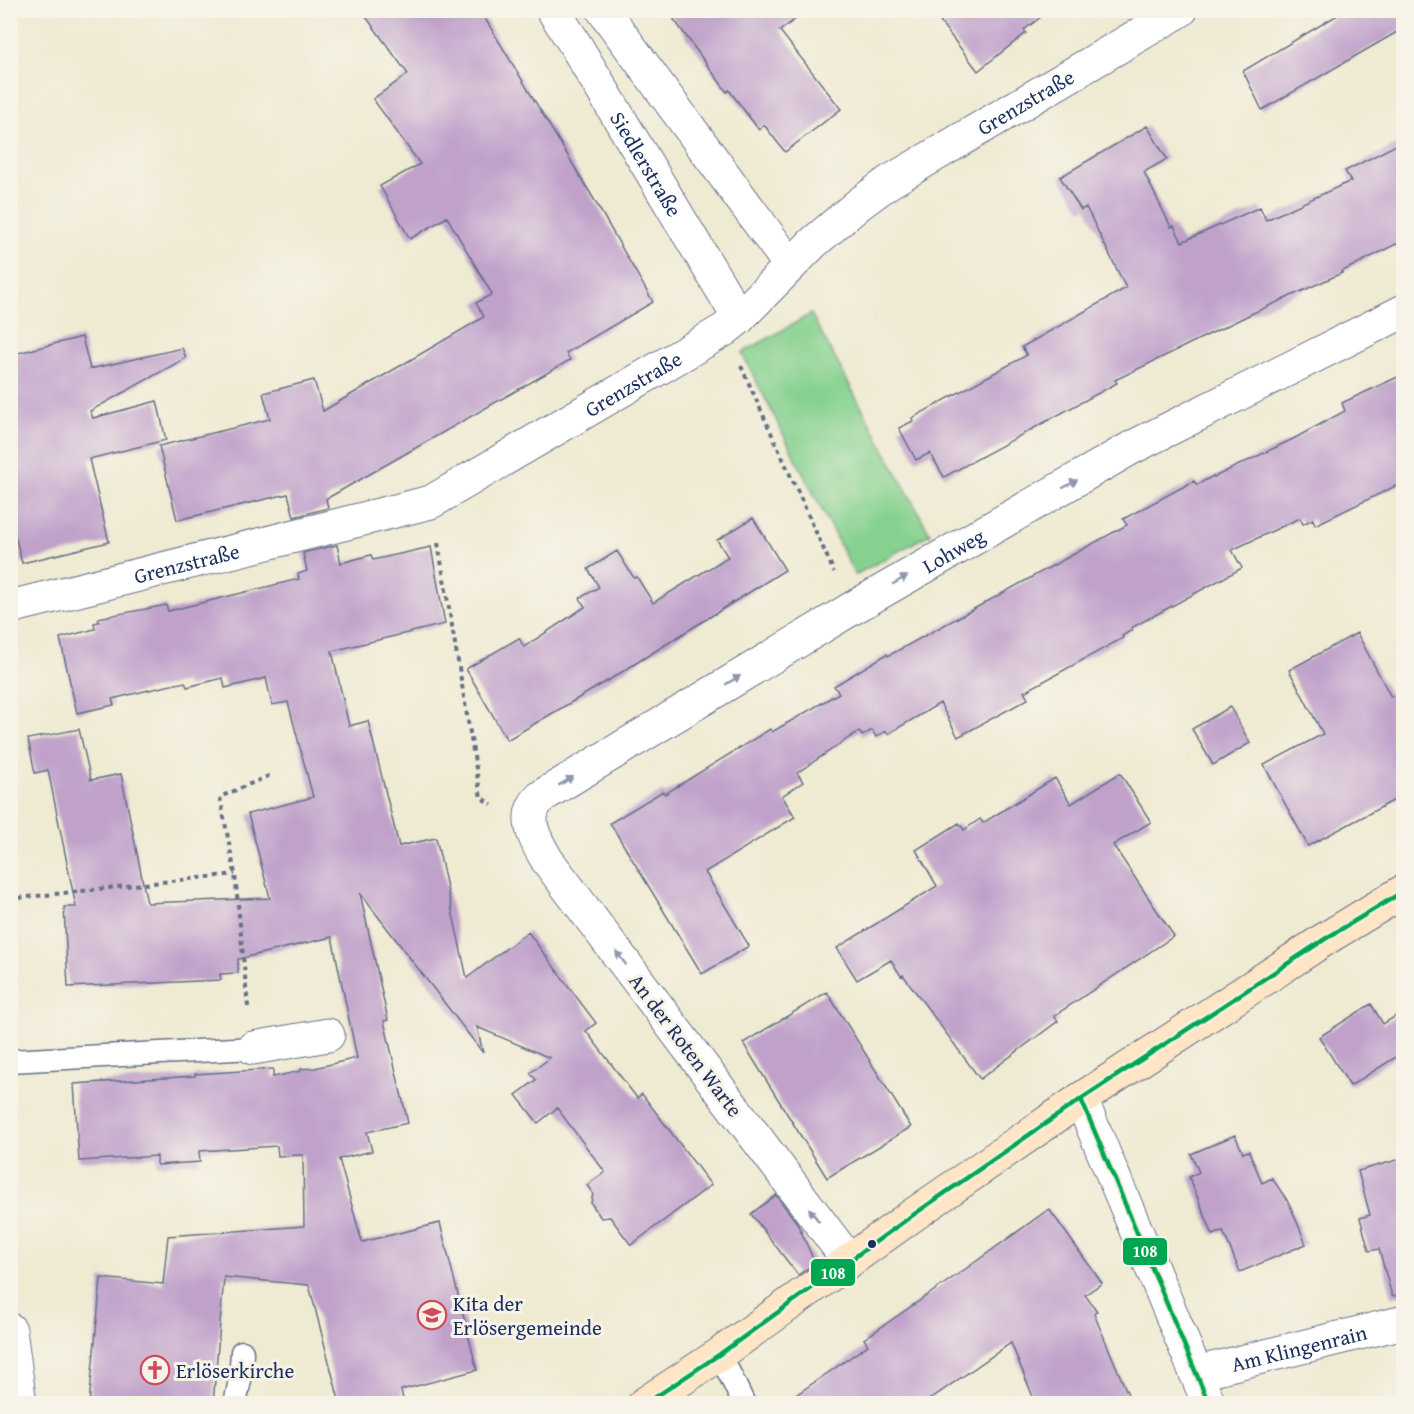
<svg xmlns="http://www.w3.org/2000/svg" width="1414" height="1414" font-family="'Gentium Book Plus',serif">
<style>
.green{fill:#86d18f;stroke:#508076;stroke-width:1.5}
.building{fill:#bfa1ca}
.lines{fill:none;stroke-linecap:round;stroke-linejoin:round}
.lane-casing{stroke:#657087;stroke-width:25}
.street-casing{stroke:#657087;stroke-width:35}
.secondary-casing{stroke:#657087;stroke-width:35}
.path{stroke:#657087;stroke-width:4;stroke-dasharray:4.5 4.5;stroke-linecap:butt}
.lane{stroke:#fff;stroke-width:22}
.street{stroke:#fff;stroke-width:33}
.secondary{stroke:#fde5c5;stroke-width:33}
.bus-1-casing{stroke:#f7f3e8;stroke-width:9}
.bus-1{stroke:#00a651;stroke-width:4.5}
.oneway{fill:#8d97ae}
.bus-dot{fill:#1b2f5e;stroke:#f7f3e8;stroke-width:2}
.labels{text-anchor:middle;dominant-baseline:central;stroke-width:6;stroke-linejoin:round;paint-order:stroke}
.street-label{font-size:21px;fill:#1b2f5e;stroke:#f7f3e8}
.poi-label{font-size:21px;fill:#1b2f5e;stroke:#f7f3e8;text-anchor:start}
.line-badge{stroke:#f7f3e8;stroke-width:2}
.badge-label{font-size:16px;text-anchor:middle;font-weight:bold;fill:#fff}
</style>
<rect width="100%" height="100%" fill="#f7f3e8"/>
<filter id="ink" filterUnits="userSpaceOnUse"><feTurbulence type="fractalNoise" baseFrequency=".0167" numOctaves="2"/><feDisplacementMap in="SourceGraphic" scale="12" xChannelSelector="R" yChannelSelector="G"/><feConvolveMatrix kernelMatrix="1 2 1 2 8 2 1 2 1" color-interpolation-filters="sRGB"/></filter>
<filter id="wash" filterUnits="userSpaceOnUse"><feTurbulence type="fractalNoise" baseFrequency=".008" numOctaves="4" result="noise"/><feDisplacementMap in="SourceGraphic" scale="24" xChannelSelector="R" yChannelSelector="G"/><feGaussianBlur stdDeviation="1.35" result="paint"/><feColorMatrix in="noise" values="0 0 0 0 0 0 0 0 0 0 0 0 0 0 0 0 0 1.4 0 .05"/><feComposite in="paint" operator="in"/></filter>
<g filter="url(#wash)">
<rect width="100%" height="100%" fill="#efead2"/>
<path class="green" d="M811 314 930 534 855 575 742 353Z"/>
<g id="blocks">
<path class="building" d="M361 10H480L592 196 653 302 566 353 570 360 326 499 328 508 294 517 288 494 177 520 159 446 270 419 263 393 314 380 323 411 484 317 476 303 492 294 447 217 410 239 380 186 420 164 373 99 408 74Z
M667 10H807L780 31 841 109 785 152 764 125 759 130 729 90 727 92Z
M931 10H1050L1024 30 1026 33 978 71Z
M1346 10H1404V28L1262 110 1243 71Z
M1147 126 1167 159 1144 172 1171 227 1174 226 1182 242 1260 207 1266 220 1351 181 1345 171 1404 141V240L1341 272 1342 273 1251 314 1115 380 1117 383 944 477 930 453 916 460 899 428 913 421 912 418 1027 355 1022 347 1126 288 1086 207 1081 210 1060 177Z
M82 337 90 369 182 348 186 358 90 411 93 418 157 401 166 440 89 459 109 542 22 563 16 539 10 541V355Z
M1404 374V482L1315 525 1313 519 1303 524 1300 518 1232 550 1242 568 1131 628 1132 630 1122 636 1123 638 1024 692 1028 699 958 737 940 703 888 734 886 731 876 737 872 730 862 736 859 731 797 773 803 782 782 796 795 817 705 872 749 946 702 974 610 823 663 791 665 794 770 729 772 732 839 693 834 686 887 654 888 656 1127 525 1123 519 1194 481 1197 485 1213 476 1214 477 1293 439 1345 411 1342 403Z
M753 518 785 570 609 680 507 740 466 669 519 638 524 647 585 607 580 598 599 587 588 569 617 551 634 578 637 577 653 603 728 557 717 540Z
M337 545 341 563 371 555 373 560 431 547 445 624 332 651 349 726 368 721 399 846 436 838 467 978 528 932 596 1023 586 1031 637 1098 642 1094 711 1185 631 1245 610 1217 601 1218 591 1203 593 1194 587 1185 605 1172 557 1108 538 1123 516 1095 536 1080 530 1073 550 1058 477 1027 483 1053 360 893 388 1020 384 1021 408 1123 367 1132 372 1151 339 1159 362 1242 440 1223 477 1370 401 1390 404 1404H340L309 1285 224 1277 213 1404H89L101 1278 163 1284 168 1236 304 1226 303 1155 278 1156 277 1146 199 1151 200 1162 157 1165V1156L79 1161 74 1084 195 1076V1074L273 1069V1077L301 1071V1069L315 1068 357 1058 332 937 238 959V973L220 974 221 980 68 987 64 907H76L48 770 35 773 28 739 79 729 91 780 121 774 147 903 270 898 248 814 313 797 288 702 272 705 266 678 225 688 223 678 187 687 185 682 149 690 112 699 114 705 77 713 60 638 95 629 94 623 99 622 98 618 166 605 168 611 299 579 298 574 307 571 303 553Z
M1357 633 1391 697 1404 690V795L1308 846 1264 765 1323 734 1289 670Z
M1230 707 1250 743 1213 765 1192 729Z
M1120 773 1151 822 1113 845 1174 936 1054 1016 1058 1021 980 1079 903 975 901 976 891 960 857 980 837 948 937 886 916 850 959 823 964 830 980 819 983 823 1055 778 1071 804Z
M827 992 911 1127 827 1178 743 1043Z
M1371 1004 1383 1024 1404 1011V1052L1350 1086 1319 1037Z
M1235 1135 1243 1153 1249 1151 1262 1183 1272 1178 1289 1203 1306 1244 1240 1272 1223 1231 1213 1235 1189 1177 1199 1172 1191 1154Z
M1404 1158V1295L1392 1296 1379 1249 1369 1251 1360 1218 1370 1215 1358 1171Z
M776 1195 797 1223 815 1263 798 1275 751 1214Z
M1049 1209 1102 1283 1085 1295 1097 1311 1094 1314 1132 1404H1036L1011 1343 923 1404H783L868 1345 864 1339 967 1268Z"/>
</g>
</g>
<g filter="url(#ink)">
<use href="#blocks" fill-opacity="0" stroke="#657087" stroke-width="1.5"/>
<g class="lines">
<g class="lane-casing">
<path id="lane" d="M10 1061 253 1048
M720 1354 744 1404
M235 1404 240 1380 242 1352"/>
</g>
<g class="street-casing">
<g id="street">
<path id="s1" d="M553 10 573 41 739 318"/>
<path d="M603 10 790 265"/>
<path id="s2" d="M10 607 431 502 724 330 739 318 813 243 859 204 889 182 1181 10"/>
<path d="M253 1048 328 1035"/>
<path d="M1081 1099 1209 1404"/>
<path id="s3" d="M849 1261 547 860C536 841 521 817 540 798 545 794 551 790 557 787L851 609 1131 448 1404 311"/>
<path d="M10 1330 20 1404"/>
<path id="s4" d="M1196 1373 1404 1322"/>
</g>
</g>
<g class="secondary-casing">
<path id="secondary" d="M644 1404 720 1354 913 1215 1081 1099 1325 939 1404 891"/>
</g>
<path class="path" d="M741 366 834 572
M438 543 481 798 492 804
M10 899 235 874
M248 1007 235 874 220 797 273 774"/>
<use href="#lane" class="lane"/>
<use href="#street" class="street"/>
<use href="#secondary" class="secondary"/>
<g class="bus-1-casing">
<path id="bus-1" d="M1081 1099 1209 1404
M645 1404 720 1354 913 1215 1081 1099 1325 939 1404 891"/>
</g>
<use href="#bus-1" class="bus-1"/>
</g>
<defs><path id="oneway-solid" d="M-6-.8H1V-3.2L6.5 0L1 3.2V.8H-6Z" transform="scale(1.5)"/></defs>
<g class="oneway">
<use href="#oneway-solid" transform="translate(1070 484) rotate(-30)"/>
<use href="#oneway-solid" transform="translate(900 580) rotate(-30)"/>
<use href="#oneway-solid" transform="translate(733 680) rotate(-31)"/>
<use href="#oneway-solid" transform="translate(566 781) rotate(-31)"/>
<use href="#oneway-solid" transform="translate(621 958) rotate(-127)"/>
<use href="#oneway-solid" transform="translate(814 1215) rotate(-127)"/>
</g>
</g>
<defs>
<g id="school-ring" transform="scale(1.5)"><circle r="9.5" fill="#f7f3e8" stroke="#d1495b" stroke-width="1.5"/><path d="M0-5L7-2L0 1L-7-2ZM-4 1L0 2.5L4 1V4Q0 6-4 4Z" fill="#d1495b"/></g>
<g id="church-ring" transform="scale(1.5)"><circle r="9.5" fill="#f7f3e8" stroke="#d1495b" stroke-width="1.5"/><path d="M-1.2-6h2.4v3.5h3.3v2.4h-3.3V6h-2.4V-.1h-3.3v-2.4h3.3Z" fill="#d1495b"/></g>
</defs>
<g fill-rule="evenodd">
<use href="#school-ring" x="432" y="1315"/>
<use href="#church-ring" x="155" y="1370"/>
</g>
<circle class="bus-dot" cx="872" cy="1244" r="5"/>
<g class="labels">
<g class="street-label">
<text stroke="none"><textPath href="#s2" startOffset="1154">Grenzstraße</textPath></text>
<text stroke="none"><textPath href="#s1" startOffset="180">Siedlerstraße</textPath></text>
<text stroke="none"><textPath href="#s2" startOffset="668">Grenzstraße</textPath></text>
<text stroke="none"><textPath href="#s3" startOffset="1052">Lohweg</textPath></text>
<text stroke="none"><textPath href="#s2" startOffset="182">Grenzstraße</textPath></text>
<text transform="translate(686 1045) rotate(53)">An der Roten Warte</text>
<text stroke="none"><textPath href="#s4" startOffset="106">Am Klingenrain</textPath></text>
</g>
<g class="poi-label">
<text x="453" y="1303">Kita der<tspan x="453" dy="24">Erlösergemeinde</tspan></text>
<text x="176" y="1370">Erlöserkirche</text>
</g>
</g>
<g class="line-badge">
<rect x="1122" y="1237" width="46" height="29" rx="6" fill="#00a651"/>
<rect x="810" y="1258" width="46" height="29" rx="6" fill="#00a651"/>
</g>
<g class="badge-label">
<text x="1145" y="1257">108</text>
<text x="833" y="1279">108</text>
</g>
<rect width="1414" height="1414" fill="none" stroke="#f7f3e8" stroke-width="36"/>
</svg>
